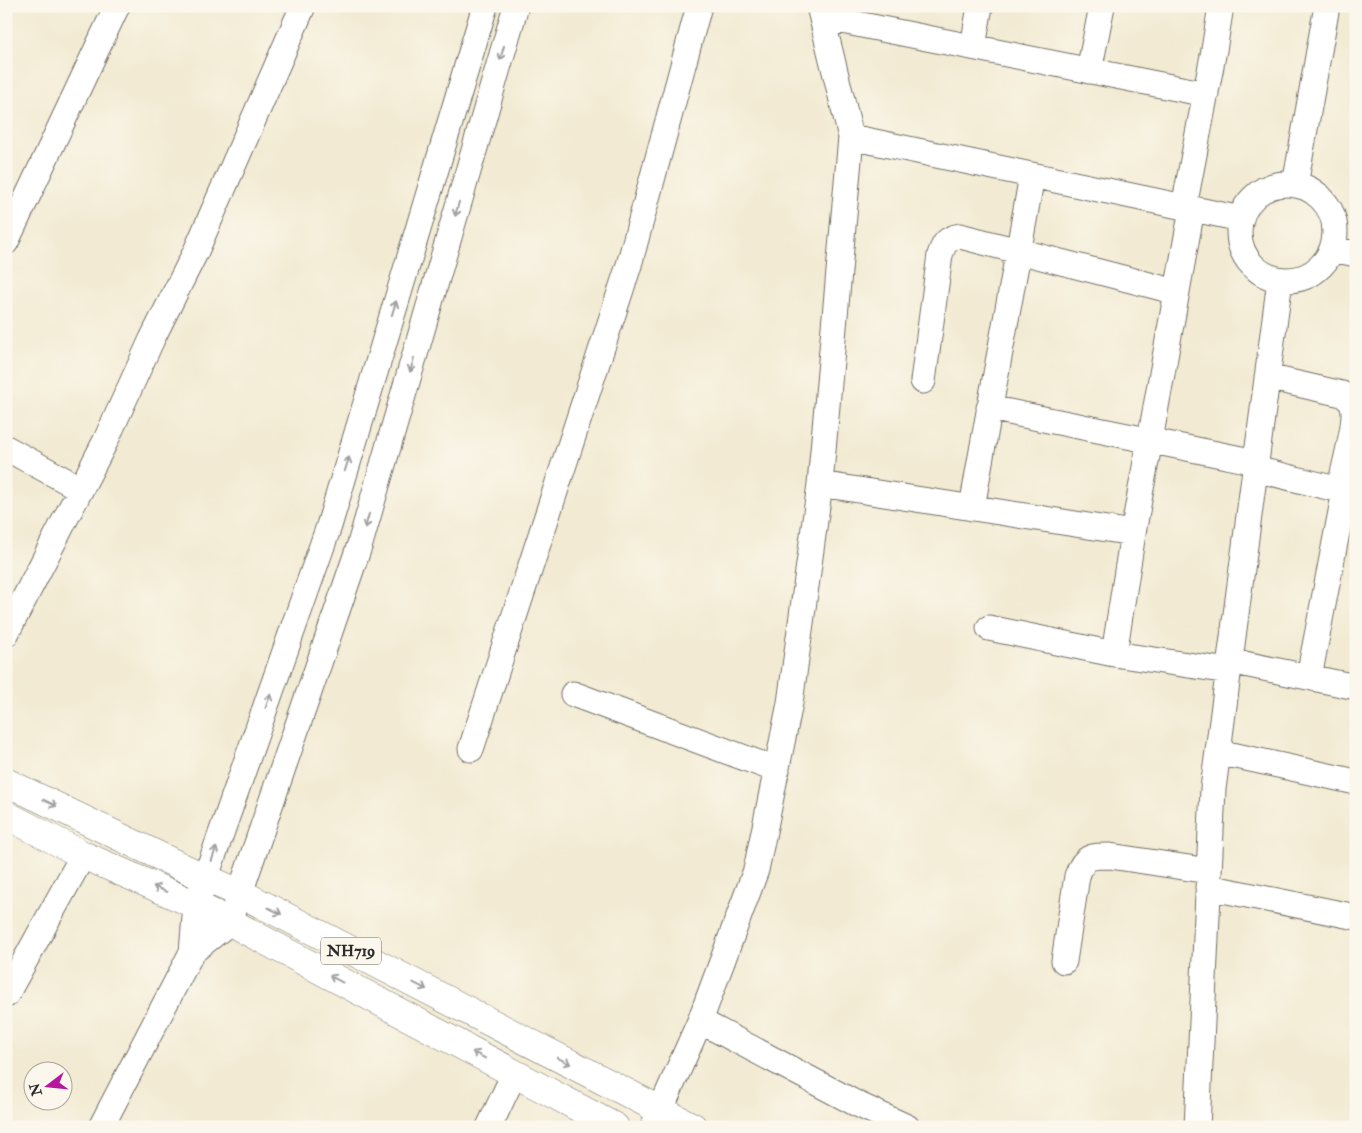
<svg xmlns="http://www.w3.org/2000/svg" width="1362" height="1133" font-family="'IM FELL Double Pica',serif">
<style>
.lines{fill:none;stroke-linecap:round;stroke-linejoin:round}
.minor-casing{stroke:#716e65;stroke-width:27}
.highway-casing{stroke:#716e65;stroke-width:29}
.minor{stroke:#fff;stroke-width:25}
.highway{stroke:#fff;stroke-width:28}
.oneway{stroke:#a0a0a0}
.labels{text-anchor:middle;dominant-baseline:central;stroke-width:4.5;stroke-linejoin:round;paint-order:stroke}
.shield{fill:#fbf7ec;stroke:#696865;stroke-width:1}
.shield-label{font-size:16px;font-weight:bold;fill:#2b2b2b}
</style>
<rect width="100%" height="100%" fill="#fbf7ec"/>
<filter id="ink" filterUnits="userSpaceOnUse"><feTurbulence type="fractalNoise" baseFrequency=".02" numOctaves="2"/><feDisplacementMap in="SourceGraphic" scale="10" xChannelSelector="R" yChannelSelector="G"/><feConvolveMatrix kernelMatrix="1 2 1 2 8 2 1 2 1" color-interpolation-filters="sRGB"/></filter>
<filter id="wash" filterUnits="userSpaceOnUse"><feTurbulence type="fractalNoise" baseFrequency=".0096" numOctaves="4" result="noise"/><feDisplacementMap in="SourceGraphic" scale="20" xChannelSelector="R" yChannelSelector="G"/><feGaussianBlur stdDeviation="1.12" result="paint"/><feColorMatrix in="noise" values="0 0 0 0 0 0 0 0 0 0 0 0 0 0 0 0 0 1.4 0 .05"/><feComposite in="paint" operator="in"/></filter>
<g filter="url(#wash)">
<rect width="100%" height="100%" fill="#f2ead2"/>
</g>
<g filter="url(#ink)">
<g class="lines">
<g class="minor-casing">
<path id="minor" d="M819 6 851 137
M822 17 1206 94
M973 47 980 6
M1089 71 1102 6
M1239 232a48 48 0 1 1 96 0a48 48 0 1 1-96 0Z
M1295 185 1327 6
M1184 207 1214 50 1221 6
M6 242 117 6
M1333 249 1356 254
M1267 377 1342 394C1347 398 1351 400 1353 406 1357 418 1343 474 1339 490
M923 381 940 255C944 243 947 238 960 236L1177 292
M989 408 1256 462
M6 448 81 489
M1255 469 1356 494
M820 484 1133 533
M972 508C991 396 1013 286 1032 175
M989 628 1114 654 1229 671
M6 634 105 442 152 339 196 251 303 6
M1114 654 1133 533 1192 209
M1230 661 1356 687
M1309 677 1345 491
M573 694 777 770
M471 749 629 265 699 6
M1218 752 1356 782
M1208 887 1356 917
M192 952 230 922 360 544 516 6
M1064 961 1077 876C1084 856 1090 856 1110 856L1209 871
M6 995 83 855
M700 1021 857 1104 907 1127
M101 1127 192 952 196 905 329 526 485 6
M489 1127 514 1074
M653 1127 700 1021 756 870 767 817 790 703 820 484 851 137 1241 219
M1197 1127 1213 789 1280 280"/>
</g>
<g class="highway-casing">
<path id="highway" d="M6 782 205 878 240 893 693 1127
M6 815 83 855 196 905 230 922 615 1127"/>
</g>
<use href="#minor" class="minor"/>
<use href="#highway" class="highway"/>
</g>
<defs><path id="oneway-shaft" d="M-6 0H5M1.5-3L5.5 0L1.5 3" fill="none" stroke-width="1.6" stroke-linecap="round" stroke-linejoin="round" transform="scale(1.25)"/></defs>
<g class="oneway">
<use href="#oneway-shaft" transform="translate(502 53) rotate(106)"/>
<use href="#oneway-shaft" transform="translate(457 209) rotate(106)"/>
<use href="#oneway-shaft" transform="translate(394 308) rotate(-73)"/>
<use href="#oneway-shaft" transform="translate(412 365) rotate(106)"/>
<use href="#oneway-shaft" transform="translate(347 464) rotate(-73)"/>
<use href="#oneway-shaft" transform="translate(367 521) rotate(106)"/>
<use href="#oneway-shaft" transform="translate(268 701) rotate(-71)"/>
<use href="#oneway-shaft" transform="translate(50 803) rotate(26)"/>
<use href="#oneway-shaft" transform="translate(214 854) rotate(-71)"/>
<use href="#oneway-shaft" transform="translate(160 889) rotate(-156)"/>
<use href="#oneway-shaft" transform="translate(275 911) rotate(27)"/>
<use href="#oneway-shaft" transform="translate(336 979) rotate(-152)"/>
<use href="#oneway-shaft" transform="translate(420 986) rotate(27)"/>
<use href="#oneway-shaft" transform="translate(479 1055) rotate(-152)"/>
<use href="#oneway-shaft" transform="translate(564 1061) rotate(27)"/>
</g>
</g>
<g class="labels">
<rect class="shield" x="321" y="937.5" width="60" height="27" rx="4"/>
<g class="shield-label">
<text x="351" y="951">NH719</text>
</g>
</g>
<rect width="1362" height="1133" fill="none" stroke="#fbf7ec" stroke-width="25"/>
<g transform="translate(48 1086) rotate(254)"><circle r="24" fill="#fbf7ec" stroke="#a8a59f"/>
<path d="M0-4L9 19L0 12L-9 19Z" fill="#b5179e"/>
<text y="-8" font-size="14" font-weight="bold" text-anchor="middle" fill="#2b2b2b">N</text>
</g>
</svg>
